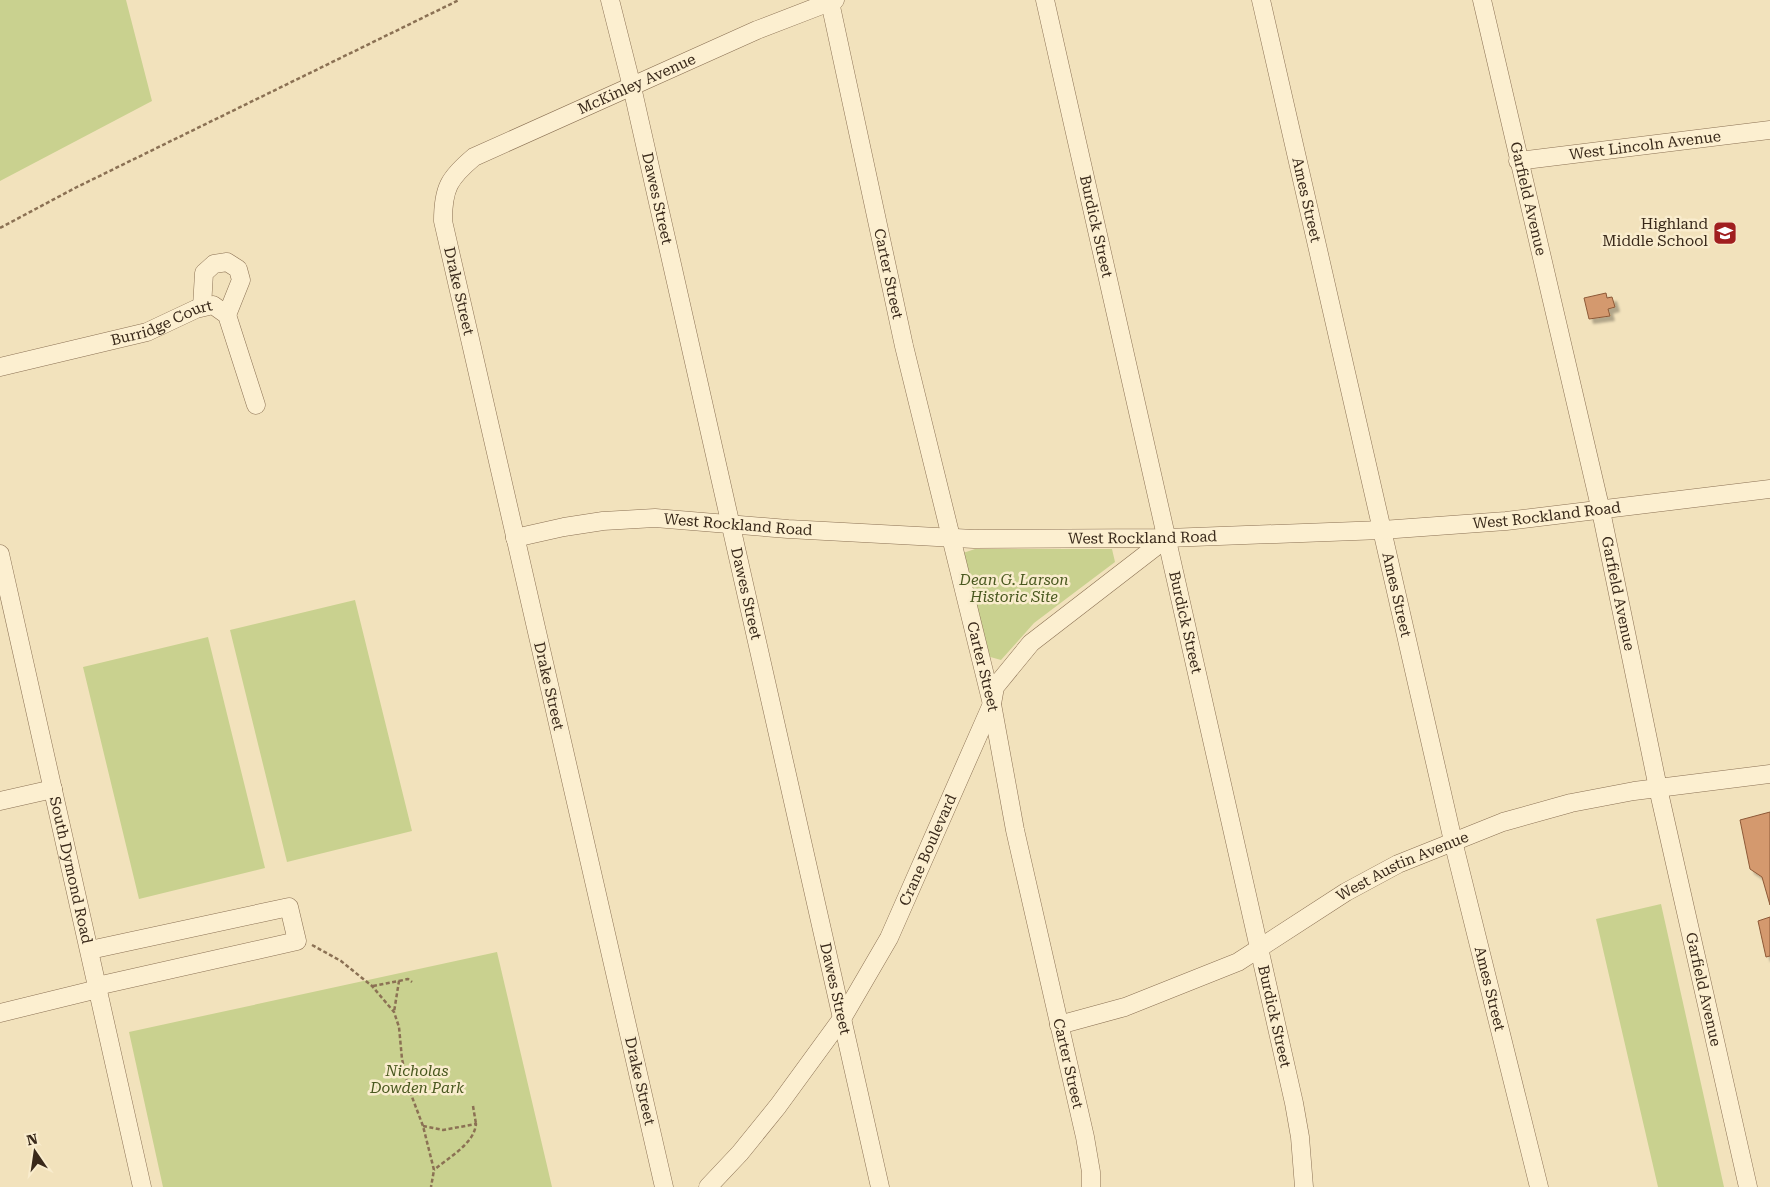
<svg xmlns="http://www.w3.org/2000/svg" width="1770" height="1187" font-family="'Roboto Serif',serif">
<style>
.park{fill:#c9d18f}
.building{fill:#d4996e;stroke:#8d5937;filter:url(#shadow)}
.lines{fill:none;stroke-linecap:round;stroke-linejoin:round}
.minor-casing{stroke:#8b7154;stroke-width:19}
.path{stroke:#8b7154;stroke-width:2.5;stroke-dasharray:4 2.5;stroke-linecap:butt}
.minor{stroke:#fcefd0;stroke-width:18}
.labels{text-anchor:middle;dominant-baseline:central;stroke-width:5;stroke-linejoin:round;paint-order:stroke}
.street-label{font-size:15px;fill:#39291a;stroke:#f9eccd}
.poi-label{font-size:15px;fill:#39291a;stroke:#f9eccd;text-anchor:end}
.park-label{font-size:15px;font-style:italic;fill:#49581f;stroke:#f9eccd}
</style>
<defs>
<filter id="shadow"><feDropShadow dx="4.5" dy="4.5" stdDeviation="1" flood-color="#0004"/></filter>
</defs>
<rect width="100%" height="100%" fill="#f2e2bc"/>
<path class="park" d="M0 0H126L152 101 0 181Z
M975 549H1112L1115 562 1034 623 1001 660 987 656 963 553Z
M355 600 412 831 287 862 230 630Z
M208 637 265 868 139 899 83 667Z
M1661 904 1724 1187H1658L1596 919Z
M497 952 552 1187H163L129 1032Z"/>
<path class="building" d="M1606 293 1607 298 1612 297 1615 307 1608 309 1610 316 1589 319 1584 298Z
M1770 812V905L1762 877 1750 869 1740 820Z
M1770 917V956L1766 957 1758 921Z"/>
<g class="lines">
<g class="minor-casing">
<g id="minor">
<path id="s1" d="M610 0 632 87 880 1187"/>
<path id="s2" d="M1045 0 1294 1103 1300 1137 1304 1187"/>
<path id="s3" d="M1261 0 1453 841 1539 1187"/>
<path id="s4" d="M1482 0 1601 511 1658 788 1748 1187"/>
<path id="s5" d="M830 2 904 346 992 704 1015 830 1085 1137 1091 1172V1187"/>
<path id="s6" d="M1518 161 1770 130"/>
<path d="M202 307 204 273 214 264 227 262 238 269 241 280 227 315"/>
<path id="s7" d="M0 367 147 332 196 309 213 305 227 315 256 405"/>
<path id="s8" d="M515 538 564 527 603 521 655 518 788 529 974 539 1167 538 1382 530 1506 521 1770 489"/>
<path id="s9" d="M0 554 142 1187"/>
<path d="M0 801 53 789"/>
<path d="M90 950 289 907 297 941 97 986"/>
<path d="M0 1013 98 989"/>
<path id="s10" d="M1059 1025 1125 1007 1238 962 1346 892 1398 864 1503 822 1571 803 1634 791 1770 774"/>
<path id="s11" d="M664 1187 443 221C443 188 449 178 474 157L757 30 835 0"/>
<path id="s12" d="M708 1187 740 1153 778 1106 843 1017 889 938 992 704 995 687 1031 643 1167 538"/>
</g>
</g>
<path class="path" d="M0 228 75 188 459 0
M312 945 341 961 372 986 394 1012 399 1027 402 1059 409 1089 423 1126 434 1170 431 1187
M399 981 408 979 412 982
M373 986 399 981 394 1012
M473 1106 476 1124
M423 1126 443 1130 476 1124C474 1144 449 1157 434 1170"/>
<use href="#minor" class="minor"/>
</g>
<defs>
<g id="school-square" transform="scale(1.25)"><rect x="-9" y="-9" width="18" height="18" rx="4" fill="#a01e1f" stroke="#f9eccd"/><path d="M0-5L7-2L0 1L-7-2ZM-4 1L0 2.5L4 1V4Q0 6-4 4Z" fill="#fff"/></g>
</defs>
<g fill-rule="evenodd">
<use href="#school-square" x="1725" y="233"/>
</g>
<g class="labels">
<g class="street-label">
<text stroke="none"><textPath href="#s11" startOffset="1244">McKinley Avenue</textPath></text>
<text stroke="none"><textPath href="#s6" startOffset="128">West Lincoln Avenue</textPath></text>
<text stroke="none"><textPath href="#s1" startOffset="204">Dawes Street</textPath></text>
<text stroke="none"><textPath href="#s4" startOffset="204">Garfield Avenue</textPath></text>
<text stroke="none"><textPath href="#s3" startOffset="205">Ames Street</textPath></text>
<text stroke="none"><textPath href="#s2" startOffset="232">Burdick Street</textPath></text>
<text stroke="none"><textPath href="#s5" startOffset="278">Carter Street</textPath></text>
<text transform="translate(459 291) rotate(77)">Drake Street</text>
<text stroke="none"><textPath href="#s7" startOffset="168">Burridge Court</textPath></text>
<text stroke="none"><textPath href="#s8" startOffset="1035">West Rockland Road</textPath></text>
<text stroke="none"><textPath href="#s8" startOffset="225">West Rockland Road</textPath></text>
<text stroke="none"><textPath href="#s8" startOffset="630">West Rockland Road</textPath></text>
<text stroke="none"><textPath href="#s1" startOffset="609">Dawes Street</textPath></text>
<text stroke="none"><textPath href="#s4" startOffset="609">Garfield Avenue</textPath></text>
<text stroke="none"><textPath href="#s3" startOffset="610">Ames Street</textPath></text>
<text stroke="none"><textPath href="#s2" startOffset="638">Burdick Street</textPath></text>
<text stroke="none"><textPath href="#s5" startOffset="682">Carter Street</textPath></text>
<text transform="translate(549 686) rotate(77)">Drake Street</text>
<text stroke="none"><textPath href="#s12" startOffset="405">Crane Boulevard</textPath></text>
<text stroke="none"><textPath href="#s10" startOffset="381">West Austin Avenue</textPath></text>
<text stroke="none"><textPath href="#s9" startOffset="324">South Dymond Road</textPath></text>
<text stroke="none"><textPath href="#s1" startOffset="1014">Dawes Street</textPath></text>
<text stroke="none"><textPath href="#s3" startOffset="1015">Ames Street</textPath></text>
<text stroke="none"><textPath href="#s4" startOffset="1014">Garfield Avenue</textPath></text>
<text stroke="none"><textPath href="#s2" startOffset="1042">Burdick Street</textPath></text>
<text stroke="none"><textPath href="#s5" startOffset="1088">Carter Street</textPath></text>
<text transform="translate(640 1081) rotate(77)">Drake Street</text>
</g>
<g class="poi-label">
<text x="1708" y="224">Highland<tspan x="1708" dy="17">Middle School</tspan></text>
</g>
<g class="park-label">
<text x="1014" y="580">Dean G. Larson<tspan x="1014" dy="17">Historic Site</tspan></text>
<text x="417" y="1071">Nicholas<tspan x="417" dy="17">Dowden Park</tspan></text>
</g>
</g>
<g transform="translate(35 1152) rotate(347)" stroke="#f9eccd" stroke-width="4" paint-order="stroke">
<path d="M0-4L9 19L0 12L-9 19Z" fill="#39291a"/>
<text y="-8" font-size="14" font-weight="bold" text-anchor="middle" fill="#39291a">N</text>
</g>
</svg>
